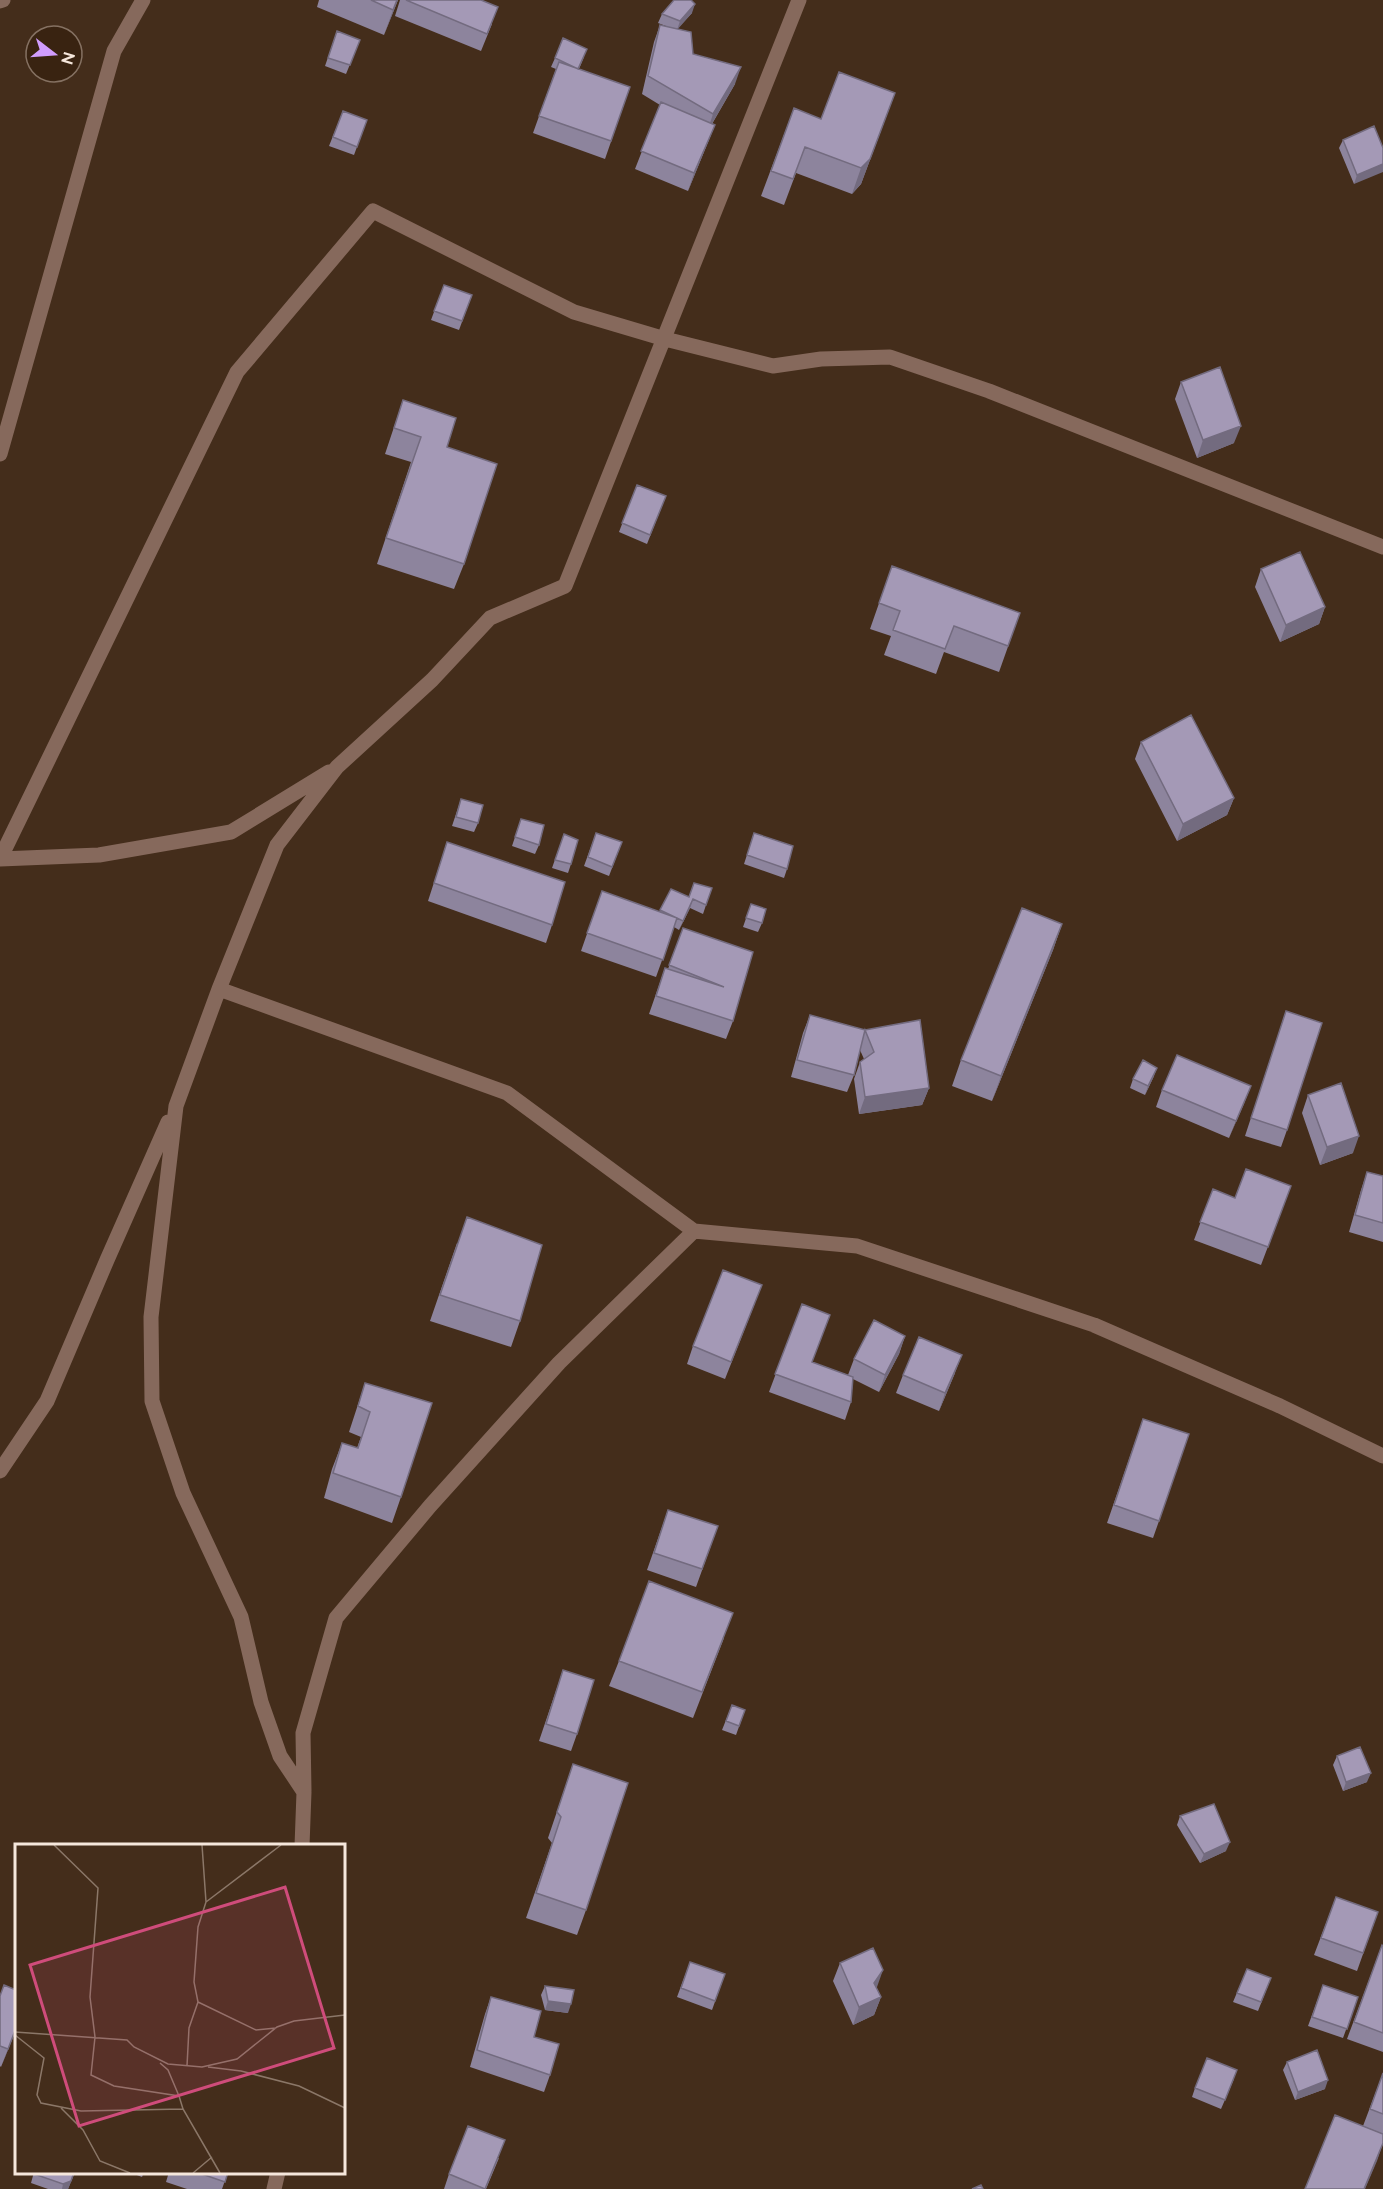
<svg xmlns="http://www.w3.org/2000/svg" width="1383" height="2189" font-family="Raleway,sans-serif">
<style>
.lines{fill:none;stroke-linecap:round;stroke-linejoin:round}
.minor{stroke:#86695c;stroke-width:15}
.wall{fill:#8d849d}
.shaded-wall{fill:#736b7f}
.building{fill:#a499b6;stroke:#736b7f;stroke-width:1.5}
.inset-road{fill:none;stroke:#8b7768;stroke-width:1.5}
.view{fill:#cf4c7b;fill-opacity:0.15;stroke:#cf4c7b;stroke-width:3}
.inset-edge{fill:none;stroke:#f6e7dc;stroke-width:3}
</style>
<rect width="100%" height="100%" fill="#442d1b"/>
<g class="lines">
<path class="minor" d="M0 1 3 0
M0 454 114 51 143 0
M0 859 237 372 373 211 574 312 665 339 773 366 821 359 890 357 989 391 1383 547
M0 859 99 855 231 832 329 772
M219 989 507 1093 694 1231 857 1246 1094 1325 1280 1406 1383 1456
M0 1471 47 1401 107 1260 168 1122
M304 1791 303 1733 336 1618 430 1506 559 1363 694 1231
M302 1846 304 1792 280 1756 261 1702 241 1617 183 1493 152 1401 151 1317 176 1106 219 989 277 845 337 767 432 680 490 618 565 586 799 0
M274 2189 278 2172"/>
</g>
<path class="wall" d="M319 0H398L384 35 317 7Z
M400 0H481L492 24 481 51 395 16Z
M692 13 677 29 693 54 735 84 712 124 715 125 688 191 635 169 660 105 642 94 654 42 660 25 671 28 658 23 662 14Z
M337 31 360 40 346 74 325 66Z
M584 57 579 69 630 87 605 159 533 133 556 69 551 67 555 58Z
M895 93 861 184 852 194 796 173 784 205 761 196 794 108 821 119Z
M343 111 367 120 354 155 329 146Z
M1343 140 1383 148 1354 184 1339 148Z
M444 285 472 295 459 330 431 320Z
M1181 382 1234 443 1197 458 1175 399Z
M403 400 447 447 464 564 454 589 377 564 411 462 385 454Z
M637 485 666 496 647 544 619 532Z
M892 566 1020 613 999 672 944 652 936 674 884 655 891 636 870 629Z
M1261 569 1325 607 1319 624 1280 642 1255 587Z
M1141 742 1234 798 1227 815 1177 841 1135 759Z
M461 799 478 823 474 832 452 826Z
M521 819 539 845 535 854 512 846Z
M596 833 622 842 609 876 584 866Z
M754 833 787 869 784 878 744 864Z
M564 834 571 864 568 873 552 868Z
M447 842 552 925 546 943 428 901Z
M671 889 706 905 703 914 690 908 679 930 674 927 656 977 581 951 602 891 660 912Z
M751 904 762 923 758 932 743 927Z
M1062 924 1053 950 992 1101 952 1086 961 1060Z
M683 928 733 1021 726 1039 649 1014 665 968 668 969Z
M1286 1011 1287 1130 1281 1147 1245 1136Z
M810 1015 865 1030 929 1088 922 1105 859 1114 854 1079 860 1062 864 1059 860 1050 854 1075 847 1092 791 1077 803 1033Z
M1154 1076 1145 1095 1130 1088 1133 1079Z
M1251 1086 1229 1138 1156 1107 1162 1090Z
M1308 1095 1353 1153 1320 1165 1302 1113Z
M1367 1172 1383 1176V1242L1349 1232 1361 1190Z
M1291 1186 1261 1265 1194 1240 1213 1189 1235 1198Z
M457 1243 520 1321 511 1347 430 1321Z
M755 1303 725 1379 687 1364 693 1346Z
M802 1304 812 1362 848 1375 854 1359 905 1336 899 1354 879 1392 853 1379 851 1402 845 1420 769 1392Z
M955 1373 939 1411 896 1393 903 1375Z
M365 1383 401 1497 392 1523 324 1498 332 1469 342 1443 357 1448 361 1437 349 1432Z
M1137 1436 1159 1521 1153 1538 1107 1523Z
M668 1510 718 1526 696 1587 647 1570Z
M724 1638 693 1718 609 1686 619 1661Z
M563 1670 577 1734 571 1751 539 1741Z
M732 1705 745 1710 736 1735 722 1730Z
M1337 1756 1367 1782 1343 1791 1333 1765Z
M573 1764 586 1910 577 1935 526 1918 552 1843 548 1838Z
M1180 1816 1226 1851 1200 1863 1177 1825Z
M1336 1897 1378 1912 1357 1971 1314 1955Z
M1382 1945 1383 1946V2052L1347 2039Z
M690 1962 725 1974 712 2010 677 1997Z
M840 1963 876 1988 881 1997 874 2015 853 2025 833 1981Z
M1247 1969 1271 1978 1258 2011 1233 2002Z
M1323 1985 1358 1997 1343 2038 1308 2026Z
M545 1986 568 2013 545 2010 541 1995Z
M16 1990V2030L1 2067 0 2066V1996Z
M491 1997 534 2037 550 2075 544 2092 470 2067 485 2014Z
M1287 2062 1325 2089 1295 2100 1283 2070Z
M1383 2073V2134L1363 2126Z
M1234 2079 1221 2109 1192 2097 1195 2088Z
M499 2158 486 2189H444L449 2174Z
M34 2172H75L68 2189H48L31 2183Z
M129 2172H144L142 2177Z
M169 2172H228L222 2189H187L166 2182Z"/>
<path class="shaded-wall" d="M397 0H398L384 35 393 10Z
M695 4 692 13 677 30 680 21Z
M741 67 735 84 707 132 713 114Z
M895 93 861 184 852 194 861 168Z
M715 125 708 142 688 191 694 173Z
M1383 164V172L1354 184 1357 175Z
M1241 426 1234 443 1197 458 1203 440Z
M1325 607 1319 624 1280 642 1286 625Z
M1234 798 1227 815 1177 841 1183 824Z
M693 899 690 908 679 930 683 921Z
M1062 924 1053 950 992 1101 1001 1076Z
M1157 1068 1154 1076 1145 1095 1148 1086Z
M1251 1086 1244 1104 1229 1138 1236 1121Z
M929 1088 922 1105 859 1114 865 1097Z
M1359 1136 1353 1153 1320 1165 1327 1147Z
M905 1336 899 1354 879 1392 885 1375Z
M962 1355 955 1373 939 1411 945 1393Z
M1371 1773 1367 1782 1343 1791 1346 1782Z
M1230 1842 1226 1851 1200 1863 1204 1854Z
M883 1970 877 1987 868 2001 874 1983Z
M881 1997 874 2015 853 2025 859 2007Z
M548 2001 571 2004 568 2013 545 2010Z
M16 2028V2030L1 2067 8 2049Z
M1328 2080 1325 2089 1295 2100 1298 2092Z
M1383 2143 1377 2161 1365 2189H1364Z
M75 2172 68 2189H62L63 2184Z"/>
<path class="building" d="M371 0H397L393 10Z
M406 0H481L498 7 487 34Z
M674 0H691L695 4 680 21 662 14Z
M660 25 691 32 693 54 741 67 713 114 648 76Z
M337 31 360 40 350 65 328 58Z
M563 38 587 49 578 69 555 58Z
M559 62 630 87 611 141 539 116Z
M839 72 895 93 870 159 861 168 805 147 793 179 771 171 794 108 821 119Z
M661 102 715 125 694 173 641 151Z
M343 111 367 120 357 147 333 137Z
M1374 126 1383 148V164L1357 175 1343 140Z
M444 285 472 295 462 321 434 311Z
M1220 367 1241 426 1203 440 1181 382Z
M403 400 456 418 447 447 497 464 464 564 386 538 421 437 394 428Z
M637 485 666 496 650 535 622 523Z
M1300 552 1325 607 1286 625 1261 569Z
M892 566 1020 613 1008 646 954 626 945 649 893 630 900 611 879 603Z
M1191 715 1234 798 1183 824 1141 742Z
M461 799 483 805 478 823 456 817Z
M521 819 544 825 539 845 515 837Z
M596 833 622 842 612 867 588 857Z
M754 833 793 846 787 869 747 855Z
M564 834 578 840 571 864 555 860Z
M447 842 565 882 552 925 434 883Z
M694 883 712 888 706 905 693 899 683 921 660 910 671 889 689 897Z
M602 891 677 918 663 960 587 933Z
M751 904 766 909 762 923 746 918Z
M1022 908 1062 924 1001 1076 961 1060Z
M683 928 753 952 733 1021 656 996 665 968 724 987 669 965Z
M1286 1011 1322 1023 1287 1130 1251 1118Z
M810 1015 865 1030 920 1020 929 1088 865 1097 860 1062 874 1052 865 1030 854 1075 797 1060Z
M1177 1055 1251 1086 1236 1121 1162 1090Z
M1143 1060 1157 1068 1148 1086 1133 1079Z
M1341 1083 1359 1136 1327 1147 1308 1095Z
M1246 1169 1291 1186 1268 1247 1200 1222 1213 1189 1235 1198Z
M1367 1172 1383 1176V1223L1355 1215Z
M467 1217 542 1245 520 1321 440 1295Z
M723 1270 762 1285 731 1362 693 1346Z
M802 1304 830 1315 812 1362 853 1377 851 1402 775 1374Z
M874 1320 905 1336 885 1375 854 1359Z
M919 1337 962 1355 945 1393 903 1375Z
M365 1383 432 1403 401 1497 333 1473 342 1443 358 1448 370 1412 358 1406Z
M1143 1419 1189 1434 1159 1521 1114 1505Z
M668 1510 718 1526 702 1569 654 1553Z
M649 1581 733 1613 702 1692 619 1661Z
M563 1670 594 1680 577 1734 546 1724Z
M732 1705 745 1710 739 1726 726 1721Z
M1360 1747 1371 1773 1346 1782 1337 1756Z
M573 1764 628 1783 586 1910 536 1893 561 1817 557 1812Z
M1214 1804 1230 1842 1204 1854 1180 1816Z
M1336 1897 1378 1912 1363 1953 1321 1938Z
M1382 1945 1383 1946V2033L1354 2022Z
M873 1948 883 1970 874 1983 881 1997 859 2007 840 1963Z
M690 1962 725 1974 715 2001 681 1988Z
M1247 1969 1271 1978 1261 2002 1237 1993Z
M4 1985 16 1990V2028L8 2049 0 2046V1996Z
M1323 1985 1358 1997 1347 2029 1312 2017Z
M545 1986 574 1990 571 2004 548 2001Z
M491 1997 541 2011 534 2037 559 2044 550 2075 477 2050Z
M1317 2050 1328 2080 1298 2092 1287 2062Z
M1207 2058 1237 2070 1225 2100 1195 2088Z
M1383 2073V2114L1370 2109Z
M1335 2115 1383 2134V2143L1364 2189H1305Z
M468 2126 505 2140 485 2189 449 2174Z
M34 2172H74L71 2181 63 2184 34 2174Z
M196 2172H228L225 2182Z
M981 2185 983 2189H972Z"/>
<g transform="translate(15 1844)">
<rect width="330" height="330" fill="#442d1b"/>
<path class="inset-road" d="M39 1 83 44 75 153 80 193 76 231 99 242 164 252 168 265 205 329M191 58 266 1M183 158 241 186 261 184M0 188 112 196 119 203 153 220 187 223 222 215 262 183 279 177 330 171M0 191 29 214 22 251 26 259 66 267 168 265M145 219 153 226 164 252M172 222 174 184 183 158 179 138 183 83 191 58 187 1M193 223 226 227 284 242 330 264M46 264 68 286 85 317 115 329M178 329 197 313"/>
<path class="view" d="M270 43 319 204 64 282 15 121Z"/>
<rect width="330" height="330" class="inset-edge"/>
</g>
<g transform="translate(54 54) rotate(107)"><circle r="28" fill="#392311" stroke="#857162" stroke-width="1.5"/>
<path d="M0-4.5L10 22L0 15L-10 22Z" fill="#d19dfe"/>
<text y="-9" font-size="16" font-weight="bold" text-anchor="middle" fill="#f6e7dc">N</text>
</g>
</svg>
